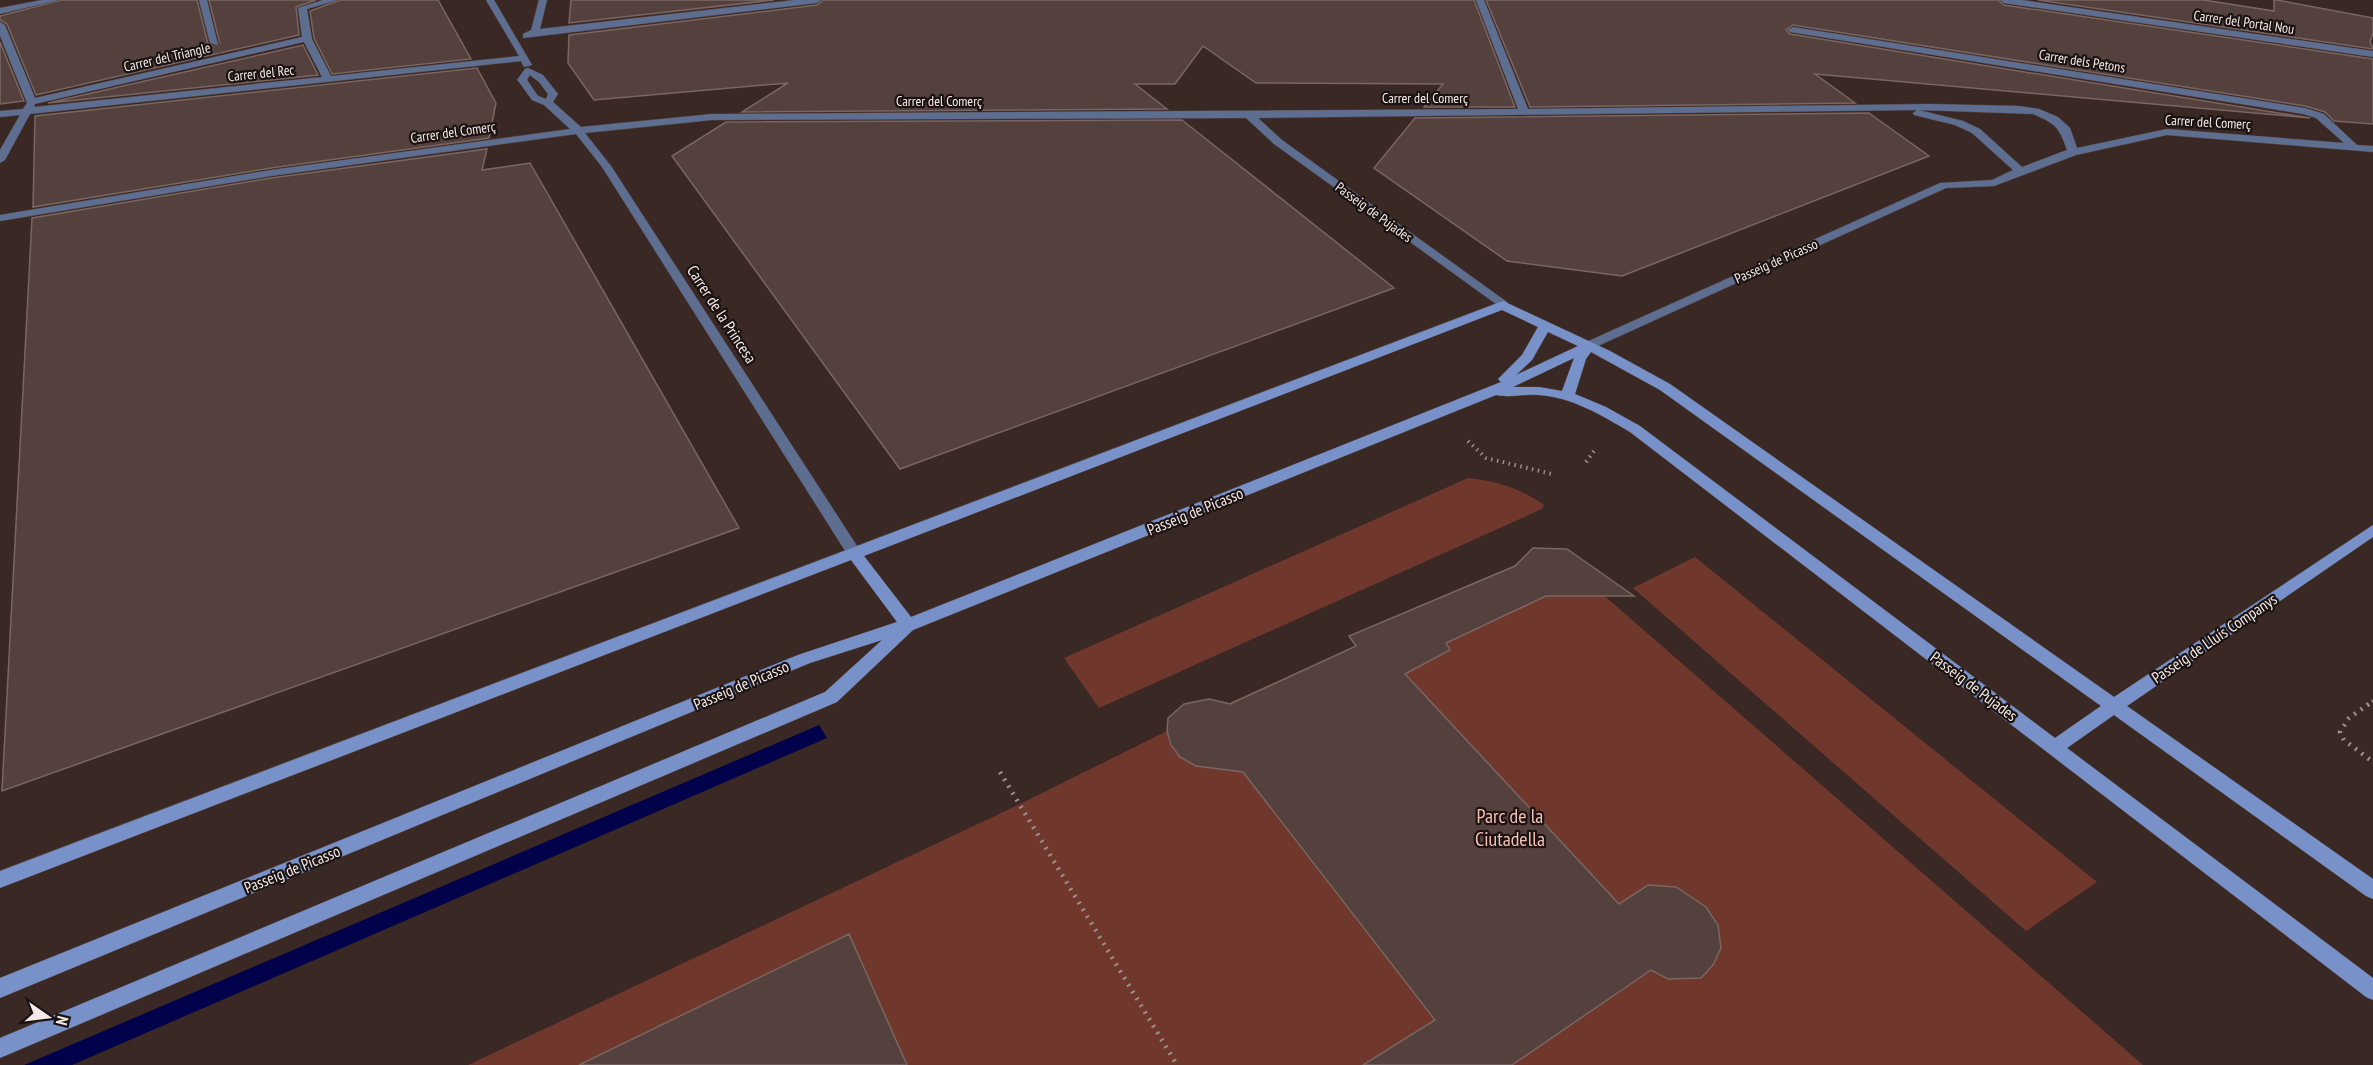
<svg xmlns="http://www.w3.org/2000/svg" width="2373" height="1065" font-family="'PT Sans Narrow',sans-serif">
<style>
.green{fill:#70382d}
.water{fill:#01004b}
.building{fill:#54413d;stroke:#7a6661;stroke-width:1.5}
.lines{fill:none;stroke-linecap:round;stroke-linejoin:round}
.street-tunnel{stroke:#564542;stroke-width:10;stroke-dasharray:10 5;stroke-linecap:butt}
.street-casing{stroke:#544340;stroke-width:1}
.secondary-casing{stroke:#544340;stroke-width:1}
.path-far1{stroke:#9c8e8b;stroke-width:4;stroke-dasharray:1.5 4.5;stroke-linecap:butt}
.path{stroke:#9c8e8b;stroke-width:4.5;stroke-dasharray:2 6;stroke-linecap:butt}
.street{fill:#5d6e91;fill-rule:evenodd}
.secondary{fill:#7892c9;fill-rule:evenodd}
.labels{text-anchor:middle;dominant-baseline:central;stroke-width:4.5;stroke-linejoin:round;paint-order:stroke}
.far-street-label{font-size:14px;fill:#f5eae7;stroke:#1b1312}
.street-label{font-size:16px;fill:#f5eae7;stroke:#1b1312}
.near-park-label{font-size:20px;fill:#f6c0b5;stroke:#1b1312}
</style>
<rect width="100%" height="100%" fill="#3a2825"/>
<path class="green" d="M1468 478C1497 481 1520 488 1544 505L1542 509 1099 708 1064 658Z
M1533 548 1567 549 1592 585 2143 1065H468L1018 805 1167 731 1356 646 1349 636 1515 566Z
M1695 557 2097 882 2026 931 1633 588Z"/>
<path class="water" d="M819 725 827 738 72 1065H24Z"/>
<path class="building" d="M61 0H197L208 44 217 47 220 44 209 0H316L296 7 299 35 36 95 7 24 0 20V16Z
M340 0H438L471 59 332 74 314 38 310 11Z
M571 0H774L569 23Z
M823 0H1474L1515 107H1424L1443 84 1256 83 1203 46 1175 84H1135L1167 109 742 112 788 83 594 100 568 63 569 35 817 5Z
M1486 0H1998L2004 5 2373 59V124L2334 121 2325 112 2305 106 1793 25 1786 30 1790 34 2310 118 1815 74 1855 103 1530 107Z
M2038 0H2204L2274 11V0H2277L2373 18V33L2370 42 2373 49Z
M0 42 24 101 0 104Z
M303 45 318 75 48 103Z
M477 68 496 103 489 138 271 168 33 207 35 116Z
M1869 113 1929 156 1622 276 1507 261 1374 168 1415 118Z
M1182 120 1394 288 900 469 672 156 726 122Z
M487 149 482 170 530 163 739 528 2 791 32 218 271 178Z
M1533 548 1567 549 1634 596H1546L1446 643 1450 650 1405 674 1619 904 1648 885 1676 887 1706 907 1718 925 1721 948 1713 965 1701 978 1668 979 1651 970 1512 1065H1363L1435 1020 1243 772 1196 766 1180 757 1171 745 1167 731 1168 718 1184 704 1209 699 1230 704 1356 646 1349 636 1515 566Z
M849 934 907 1065H579Z"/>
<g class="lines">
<path class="street-tunnel" d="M215 43 217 55"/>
<g class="street-casing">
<path id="street" d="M42 0H59L0 14V8Z
M199 0H207L218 45 210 43Z
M323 0H338L307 9 312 39 331 76 519 56 486 0H494L532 65 524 67 521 61 30 114 5 160 0 163V150L20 115 0 117V111L23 109 27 103 0 36V22L5 25 35 98 302 37 298 8ZM304 42 322 77 34 107 35 104Z
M539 0H547L540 29 794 0H821L817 3 523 38V34L531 30Z
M1476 0H1484L1528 109 1931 104 2019 106 2039 109 2058 117 2070 128 2077 148 2167 129 2344 143 2316 118 2303 114 1790 32 1788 30 1793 27 2305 108 2324 114 2357 145 2373 146V152L2167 135 2076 155 1994 186 1946 188 1589 350 1583 346 1584 343 1940 183 1992 180 2013 170 1972 133 1955 125 1914 115 1913 113 1917 110 1258 118 1282 140 1507 302 1509 305 1507 308 1503 309 1274 144 1246 118 712 120 585 133 611 166 859 549 862 553 859 557H849L602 167 576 134 271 176 0 221V215L271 170 570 129 544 105 532 100 519 82 517 80 525 69 528 68 543 75 558 94 553 102 581 127 712 114 1518 109ZM530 75 539 82 548 94 546 99 538 96 527 80ZM1919 110 2033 114C2056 124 2059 127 2067 150L2022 167 1980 129 1963 121Z
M2000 0H2022L2373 51V57L2004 3Z"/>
</g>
<g class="secondary-casing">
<path id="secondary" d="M1503 301 1610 351 1670 384 2114 697 2373 525V537L2127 706 2373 879V899L2366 896 2114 715 2067 748 2373 978V1000L2366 997 1630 432C1601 415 1572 397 1538 395 1525 394 1509 398 1496 395L913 630 837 702 0 1058V1038L825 692 882 640 810 663 0 998V978L798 655 897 622 851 560 0 888V871ZM1502 310 1538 327 1522 355 1498 379 1501 382 911 617 864 556ZM1548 332 1578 346 1516 375 1532 360ZM1591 352 1660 390 2101 706 2055 738 1640 426 1606 407 1575 394 1586 359ZM1574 358 1562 391 1539 387H1513Z"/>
</g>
<path class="path-far1" d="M1468 441 1486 458 1552 474
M1586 462 1596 448
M2367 705 2373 701"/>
<path class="path" d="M2369 704 2349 718 2340 732 2344 740 2373 762
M1000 772 1177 1065"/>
<use href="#street" class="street"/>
<use href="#secondary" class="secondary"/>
</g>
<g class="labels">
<g class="far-street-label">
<text transform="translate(2244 22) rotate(8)">Carrer del Portal Nou</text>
<text transform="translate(167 57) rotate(-13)">Carrer del Triangle</text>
<text transform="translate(2082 61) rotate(9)">Carrer dels Petons</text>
<text transform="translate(261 73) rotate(-6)">Carrer del Rec</text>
<text x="1425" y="98">Carrer del Comerç</text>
<text x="939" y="101">Carrer del Comerç</text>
<text transform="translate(2208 122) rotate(3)">Carrer del Comerç</text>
<text transform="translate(453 132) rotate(-8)">Carrer del Comerç</text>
<text transform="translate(1374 212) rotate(36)">Passeig de Pujades</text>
<text transform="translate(1776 261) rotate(-24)">Passeig de Picasso</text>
</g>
<g class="street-label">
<text transform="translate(722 314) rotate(57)">Carrer de la Princesa</text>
<text transform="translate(1195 511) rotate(-22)">Passeig de Picasso</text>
<text transform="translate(2214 638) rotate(-34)">Passeig de Lluís Companys</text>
<text transform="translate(741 685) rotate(-23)">Passeig de Picasso</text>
<text transform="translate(1974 686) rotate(37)">Passeig de Pujades</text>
<text transform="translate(292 869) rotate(-22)">Passeig de Picasso</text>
</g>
<g class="near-park-label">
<text x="1510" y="816">Parc de la<tspan x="1510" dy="23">Ciutadella</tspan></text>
</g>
</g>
<g transform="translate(48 1017) rotate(104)" stroke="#1b1312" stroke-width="4.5" paint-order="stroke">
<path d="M0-4.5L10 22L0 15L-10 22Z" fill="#f5eae7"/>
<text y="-9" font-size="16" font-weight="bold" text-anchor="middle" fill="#f5eae7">N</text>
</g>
</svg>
